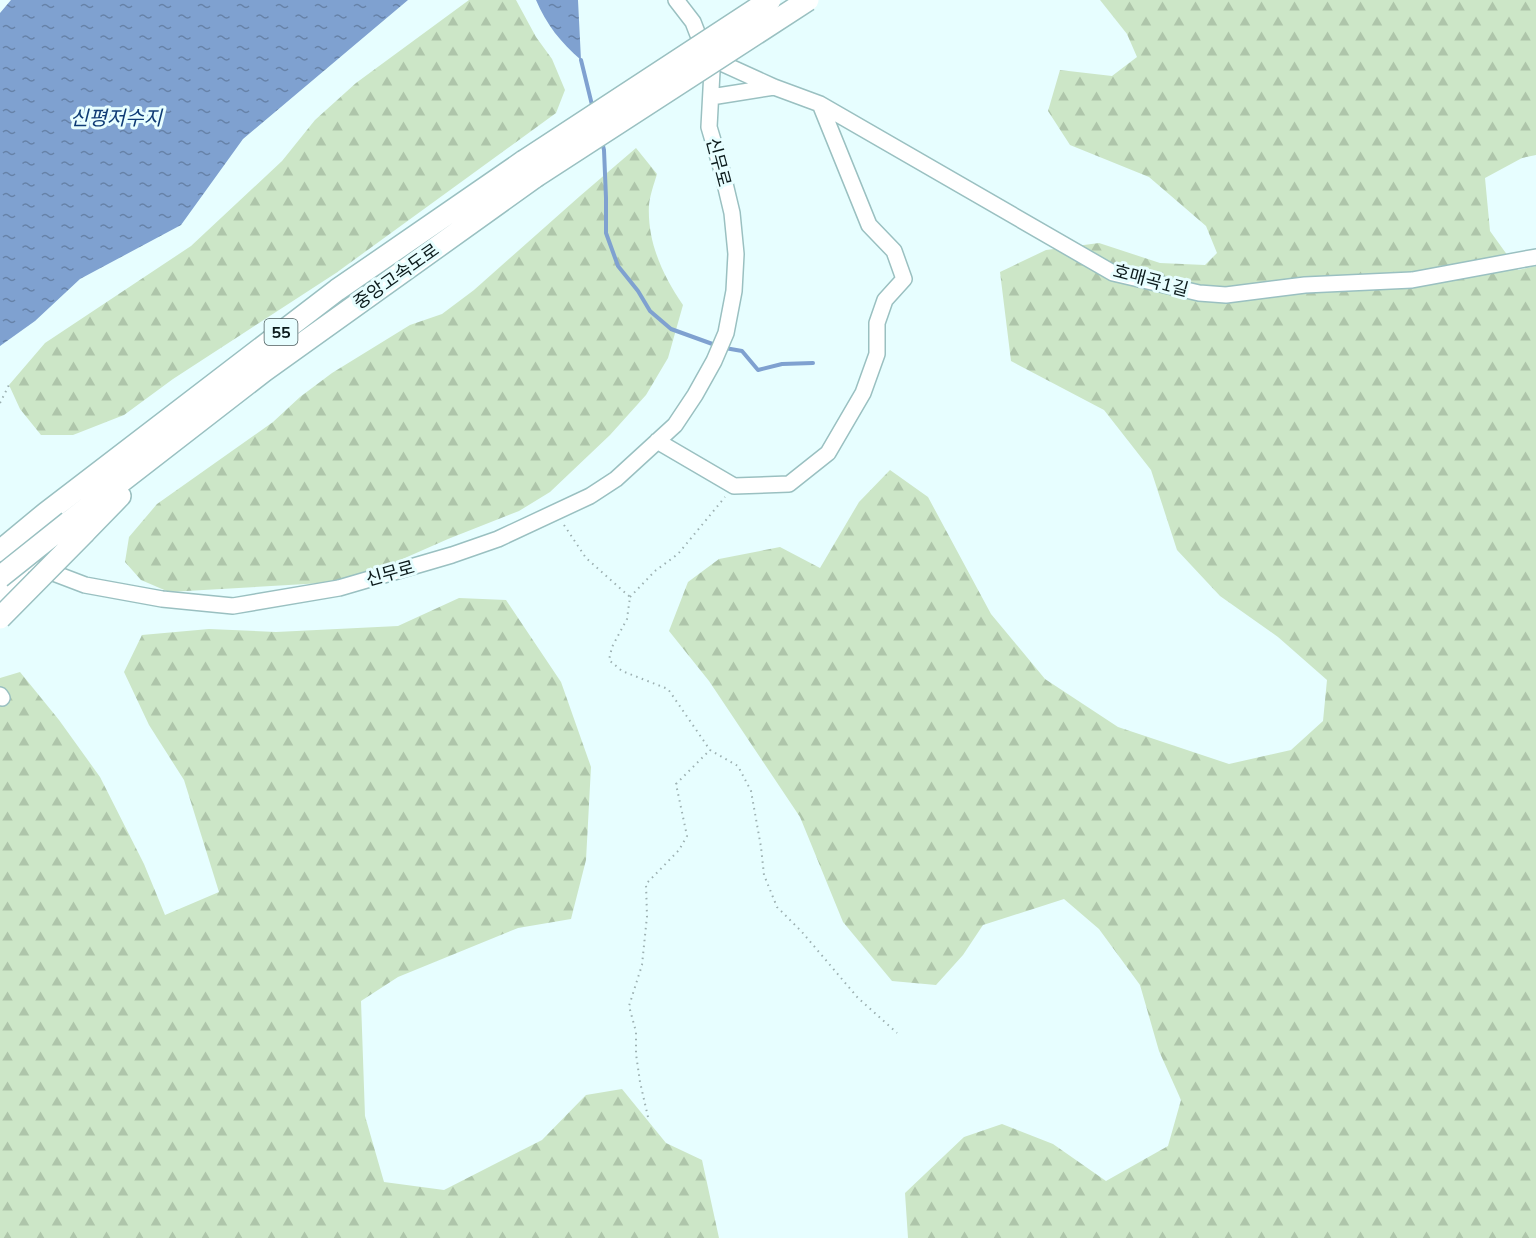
<svg xmlns="http://www.w3.org/2000/svg" width="1536" height="1238" font-family="Mulish,'Noto Sans KR',sans-serif">
<style>
.forest{fill:url(#forest-firs)}
.water{fill:url(#water-ripples)}
.lines{fill:none;stroke-linecap:round;stroke-linejoin:round}
.stream{stroke:#7fa1d0;stroke-width:4}
.minor-casing{stroke:#9ac0c1;stroke-width:18}
.highway-casing{stroke:#9ac0c1;stroke-width:24}
.path{stroke:#9cb0b1;stroke-width:2;stroke-dasharray:1.5 4.5;stroke-linecap:butt}
.minor{stroke:#fff;stroke-width:15}
.highway{stroke:#fff;stroke-width:21}
.highway-bridge-casing{stroke:#9ac0c1;stroke-width:24;stroke-linecap:butt}
.highway-bridge{stroke:#fff;stroke-width:21}
.labels{text-anchor:middle;dominant-baseline:central;stroke-width:6;stroke-linejoin:round;paint-order:stroke}
.shield{fill:#e7feff;stroke:#4d5e5f;stroke-width:1.5}
.shield-label{font-size:16px;font-weight:bold;fill:#0b1a1b}
.street-label{font-size:18px;fill:#0b1a1b;stroke:#e7feff}
.water-label{font-size:20px;font-style:italic;fill:#0e3b75;stroke:#e7feff}
</style>
<defs>
<pattern id="forest-firs" width="22" height="20" patternUnits="userSpaceOnUse" patternTransform="scale(1.5)"><rect width="22" height="20" fill="#cce6c7"/><path d="M5 1l3.5 6h-7zM16 11l3.5 6h-7z" fill="#aec5aa"/></pattern>
<pattern id="water-ripples" width="26" height="14" patternUnits="userSpaceOnUse" patternTransform="scale(1.5)"><rect width="26" height="14" fill="#7fa1d0"/><path d="M2 4q2-2 4 0t4 0M15 11q2-2 4 0t4 0" fill="none" stroke="#6682a8"/></pattern>
</defs>
<rect width="100%" height="100%" fill="#e7feff"/>
<path class="forest" d="M469 0H516L536 37 552 59 565 90 556 113 336 273 173 379 124 415 73 435H41L20 409 9 385 45 343 191 246 282 161 315 120 356 83Z
M1100 0H1536V155L1522 158 1485 178 1490 231 1518 270 1536 266V1238H908L905 1193 964 1137 1002 1124 1053 1144 1106 1181 1168 1146 1181 1100 1159 1051 1140 985 1099 929 1064 899 983 925 963 955 936 985 892 981 843 922 800 817 709 681 669 631 688 582 719 559 780 547 820 568 859 502 890 470 928 497 991 614 1045 679 1118 727 1229 764 1291 750 1323 721 1327 680 1278 637 1220 596 1177 550 1151 470 1104 410 1011 361 1000 272 1046 250 1099 243 1160 263 1205 265 1217 253 1206 226 1149 177 1070 145 1048 111 1060 70 1112 76 1137 57 1127 34Z
M636 148 657 174C654 184 650 195 649 205 647 242 663 276 683 305L668 358 646 395 610 435 550 492 519 511 448 539 373 572 323 583 169 592 141 580 125 562 129 537 157 504 273 422 300 397 332 373 410 325 442 314 474 290 580 196Z
M459 598 506 600 561 682 591 767 586 860 571 919 518 928 398 977 361 1001 365 1116 384 1182 444 1190 542 1140 586 1095 622 1089 666 1143 702 1160 719 1238H0V678L20 672 59 720 100 777 144 864 165 915 219 892 184 780 149 725 124 672 142 635 209 629 276 632 398 626Z"/>
<path class="water" d="M11 0H408L243 139 181 225 80 279 35 321 0 346V13Z
M536 0H578L581 60C561 43 546 24 536 0Z"/>
<g class="lines">
<path class="stream" d="M581 60 593 109
M602 142 604 150 606 198V233L618 266 638 291 650 311 671 329 718 346
M725 348 742 351 758 370 782 364 813 363"/>
<g class="minor-casing">
<path id="minor" d="M708 57 774 87 820 104 1113 273 1199 293 1226 295 1305 285 1412 280 1536 257
M711 97 774 87
M657 441 734 486 789 484 828 453 863 393 877 354V323L885 300 904 279 894 251 869 225 820 104
M14 558 85 585 162 599 233 606 339 588 452 555 498 539 590 496 616 479 675 425 695 395 714 361 726 333 734 291 736 254 732 213 722 171 709 127 712 71 693 22 676 0
M0 597 14 584 25 562
M0 695 2 698"/>
</g>
<g class="highway-casing">
<path id="highway" d="M69 522 264 371 535 177
M85 532 120 496
M0 551 46 513 337 290 524 161"/>
</g>
<path class="path" d="M0 403 9 385
M564 525 586 558 630 597 627 619 612 647 609 660 622 671 668 689 710 750 738 766 751 791 761 847 764 875 777 907 802 932 858 998 897 1033
M630 597 655 571 678 554 725 497
M648 1117 640 1082 636 1054V1032L629 1006 642 965 647 916 646 884 679 850 687 836 676 784 710 750"/>
<use href="#minor" class="minor"/>
<use href="#highway" class="highway"/>
<g class="highway-bridge-casing">
<path id="highway-bridge" d="M524 161 770 0
M535 177 808 0
M0 577 69 522
M0 618 85 532"/>
</g>
<use href="#highway-bridge" class="highway-bridge"/>
</g>
<g class="labels">
<rect class="shield" x="264.5" y="319" width="33" height="26" rx="4.5"/>
<g class="shield-label">
<text x="281" y="332">55</text>
</g>
<g class="street-label">
<text transform="translate(719 162) rotate(75)">신무로</text>
<text transform="translate(396 276) rotate(-35)">중앙고속도로</text>
<text transform="translate(1151 280) rotate(15)">호매곡1길</text>
<text transform="translate(390 573) rotate(-16)">신무로</text>
</g>
<g class="water-label">
<text x="116" y="117">신평저수지</text>
</g>
</g>
</svg>
